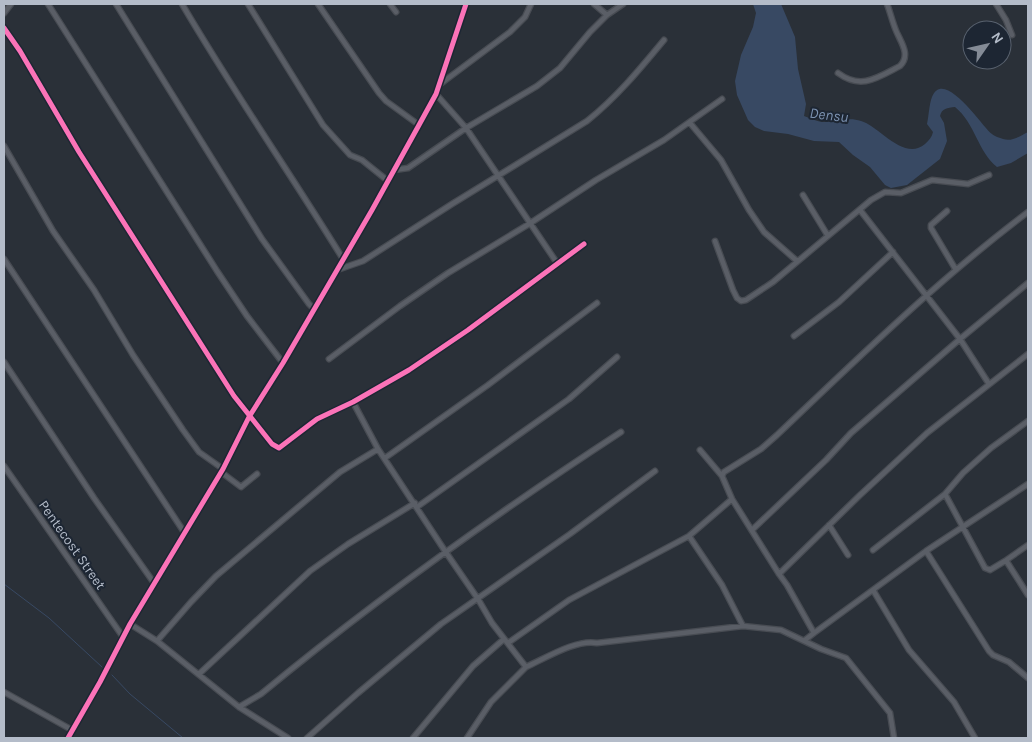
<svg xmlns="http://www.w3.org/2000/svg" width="1032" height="742" font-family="Karla,sans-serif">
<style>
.water{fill:#384963}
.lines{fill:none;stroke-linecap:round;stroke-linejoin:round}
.stream{stroke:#384963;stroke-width:1}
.street-casing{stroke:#484c53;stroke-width:7}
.street{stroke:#5a5e66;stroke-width:4.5}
.cycleway-casing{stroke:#1d2633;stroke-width:8}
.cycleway{stroke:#fb73b8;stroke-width:5}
.labels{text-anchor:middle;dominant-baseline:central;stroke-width:4;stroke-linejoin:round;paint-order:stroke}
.street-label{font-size:14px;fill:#b4bcc9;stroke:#1d2633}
.water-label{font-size:15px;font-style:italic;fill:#7c92b1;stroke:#1d2633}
</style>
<rect width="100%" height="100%" fill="#2a3038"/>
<path class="water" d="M753 4H781L795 37 798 69 806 104 804 116C810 118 816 121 822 122 836 123 847 116 861 121 879 126 904 162 925 144 929 140 932 137 933 132L927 124C929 115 929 105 932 97 944 67 983 128 992 134 994 136 1000 138 1003 139 1012 142 1020 136 1028 132V153L1011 163 997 167C978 152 975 123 955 107 947 108 942 108 940 116L944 123 947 141 940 159 907 185 891 188 885 185 870 167 853 155 839 142 814 141 788 134 764 131 755 127 748 120 737 95 735 81 741 55 753 27 756 13Z"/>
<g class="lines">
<path class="stream" d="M4 584 49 618 102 667
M112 675 130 694 183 738"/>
<g class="street-casing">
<path id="street" d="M48 4 217 271 247 316 283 363
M116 4 262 239 309 304 314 309
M182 4C233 91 290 173 343 259
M248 4 323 125 350 155 362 160 388 181
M318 4 379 93 386 101 419 125
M390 4 396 12
M594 4 607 15
M996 4 1006 20 1012 35
M4 13 11 4
M4 28 20 51 79 152 234 396 272 444 279 448 317 419 353 402 409 370 468 330 584 244
M838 73C861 90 877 78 900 66 912 54 899 40 895 28 892 20 890 12 887 4
M439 85 510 32 525 17 531 4
M436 94 466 128 557 263
M690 123 721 160 749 210 764 232 797 261
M4 146 53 231 94 290 133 355 183 430 199 452 223 469
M394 170 408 168 466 128 537 86 560 68 590 32 607 15 623 4
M803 195 828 236
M860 210 960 339 989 384
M947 211 931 225V228L956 270
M715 241 733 290 737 298 741 301 746 300 773 282 871 200 885 192 901 193 932 180 968 184 989 175
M4 259 184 532
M337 270 363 261 452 204 587 121C616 98 640 69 664 40
M794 336 839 302 893 252
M329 359 400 306 448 273 529 224 596 180 664 140 722 99
M4 362 94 498 154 583
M353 402 378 449 445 551 478 599 492 623 526 667 491 702 467 738
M700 450 722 476
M385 458 488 385 597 303
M4 466 123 637
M221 472 241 487 257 474
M945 494 985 568 990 570 1005 561 1007 562 1028 595
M417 507 569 399 617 357
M829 525 848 555
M752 530 826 460 851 433 960 339 1028 283
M689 536 722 585 743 626
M873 550 945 494 963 473 991 448 1028 421
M926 551 989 651 993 655 1009 662 1028 678
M1005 561 1028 545
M779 574 859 496 927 433 1028 354
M873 590 909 650 954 702 975 738
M130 624 157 641 239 707 288 738
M814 633 926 551 1028 484
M805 640 814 633 787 585 779 574 732 499 722 476 724 472 761 449 777 435C858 358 939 279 1028 212
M157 641 191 602 216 576 340 472 378 449
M508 643 569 600 689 536 732 499
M526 667C546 658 576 639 597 643L743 626 781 630 821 649 846 658 890 713 894 738
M199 674 310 571 348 544 415 503
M4 692 72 730
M239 707 261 694C376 599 497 513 621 432
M68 738 100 682 130 624 223 469 249 417 283 363 372 210 419 125 436 94 466 4
M307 738 358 693 441 624 570 534 655 471
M413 738 473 666 504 639"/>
</g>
<use href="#street" class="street"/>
<g class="cycleway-casing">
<path id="cycleway" d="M4 28 20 51 79 152 234 396 272 444 279 448 317 419 353 402 409 370 468 330 584 244
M68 738 100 682 130 624 223 469 249 417 283 363 372 210 419 125 436 94 466 4"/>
</g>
<use href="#cycleway" class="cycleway"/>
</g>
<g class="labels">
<g class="street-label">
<text transform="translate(72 545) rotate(55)">Pentecost Street</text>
</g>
<g class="water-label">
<text transform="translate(829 115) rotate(7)">Densu</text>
</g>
</g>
<rect width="1032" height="742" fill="none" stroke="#b4bcc9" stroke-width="10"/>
<g transform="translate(987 45) rotate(56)"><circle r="24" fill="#1d2633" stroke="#59626f"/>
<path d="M0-4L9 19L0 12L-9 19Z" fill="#848b96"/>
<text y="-8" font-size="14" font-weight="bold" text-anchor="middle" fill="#b4bcc9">N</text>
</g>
</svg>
